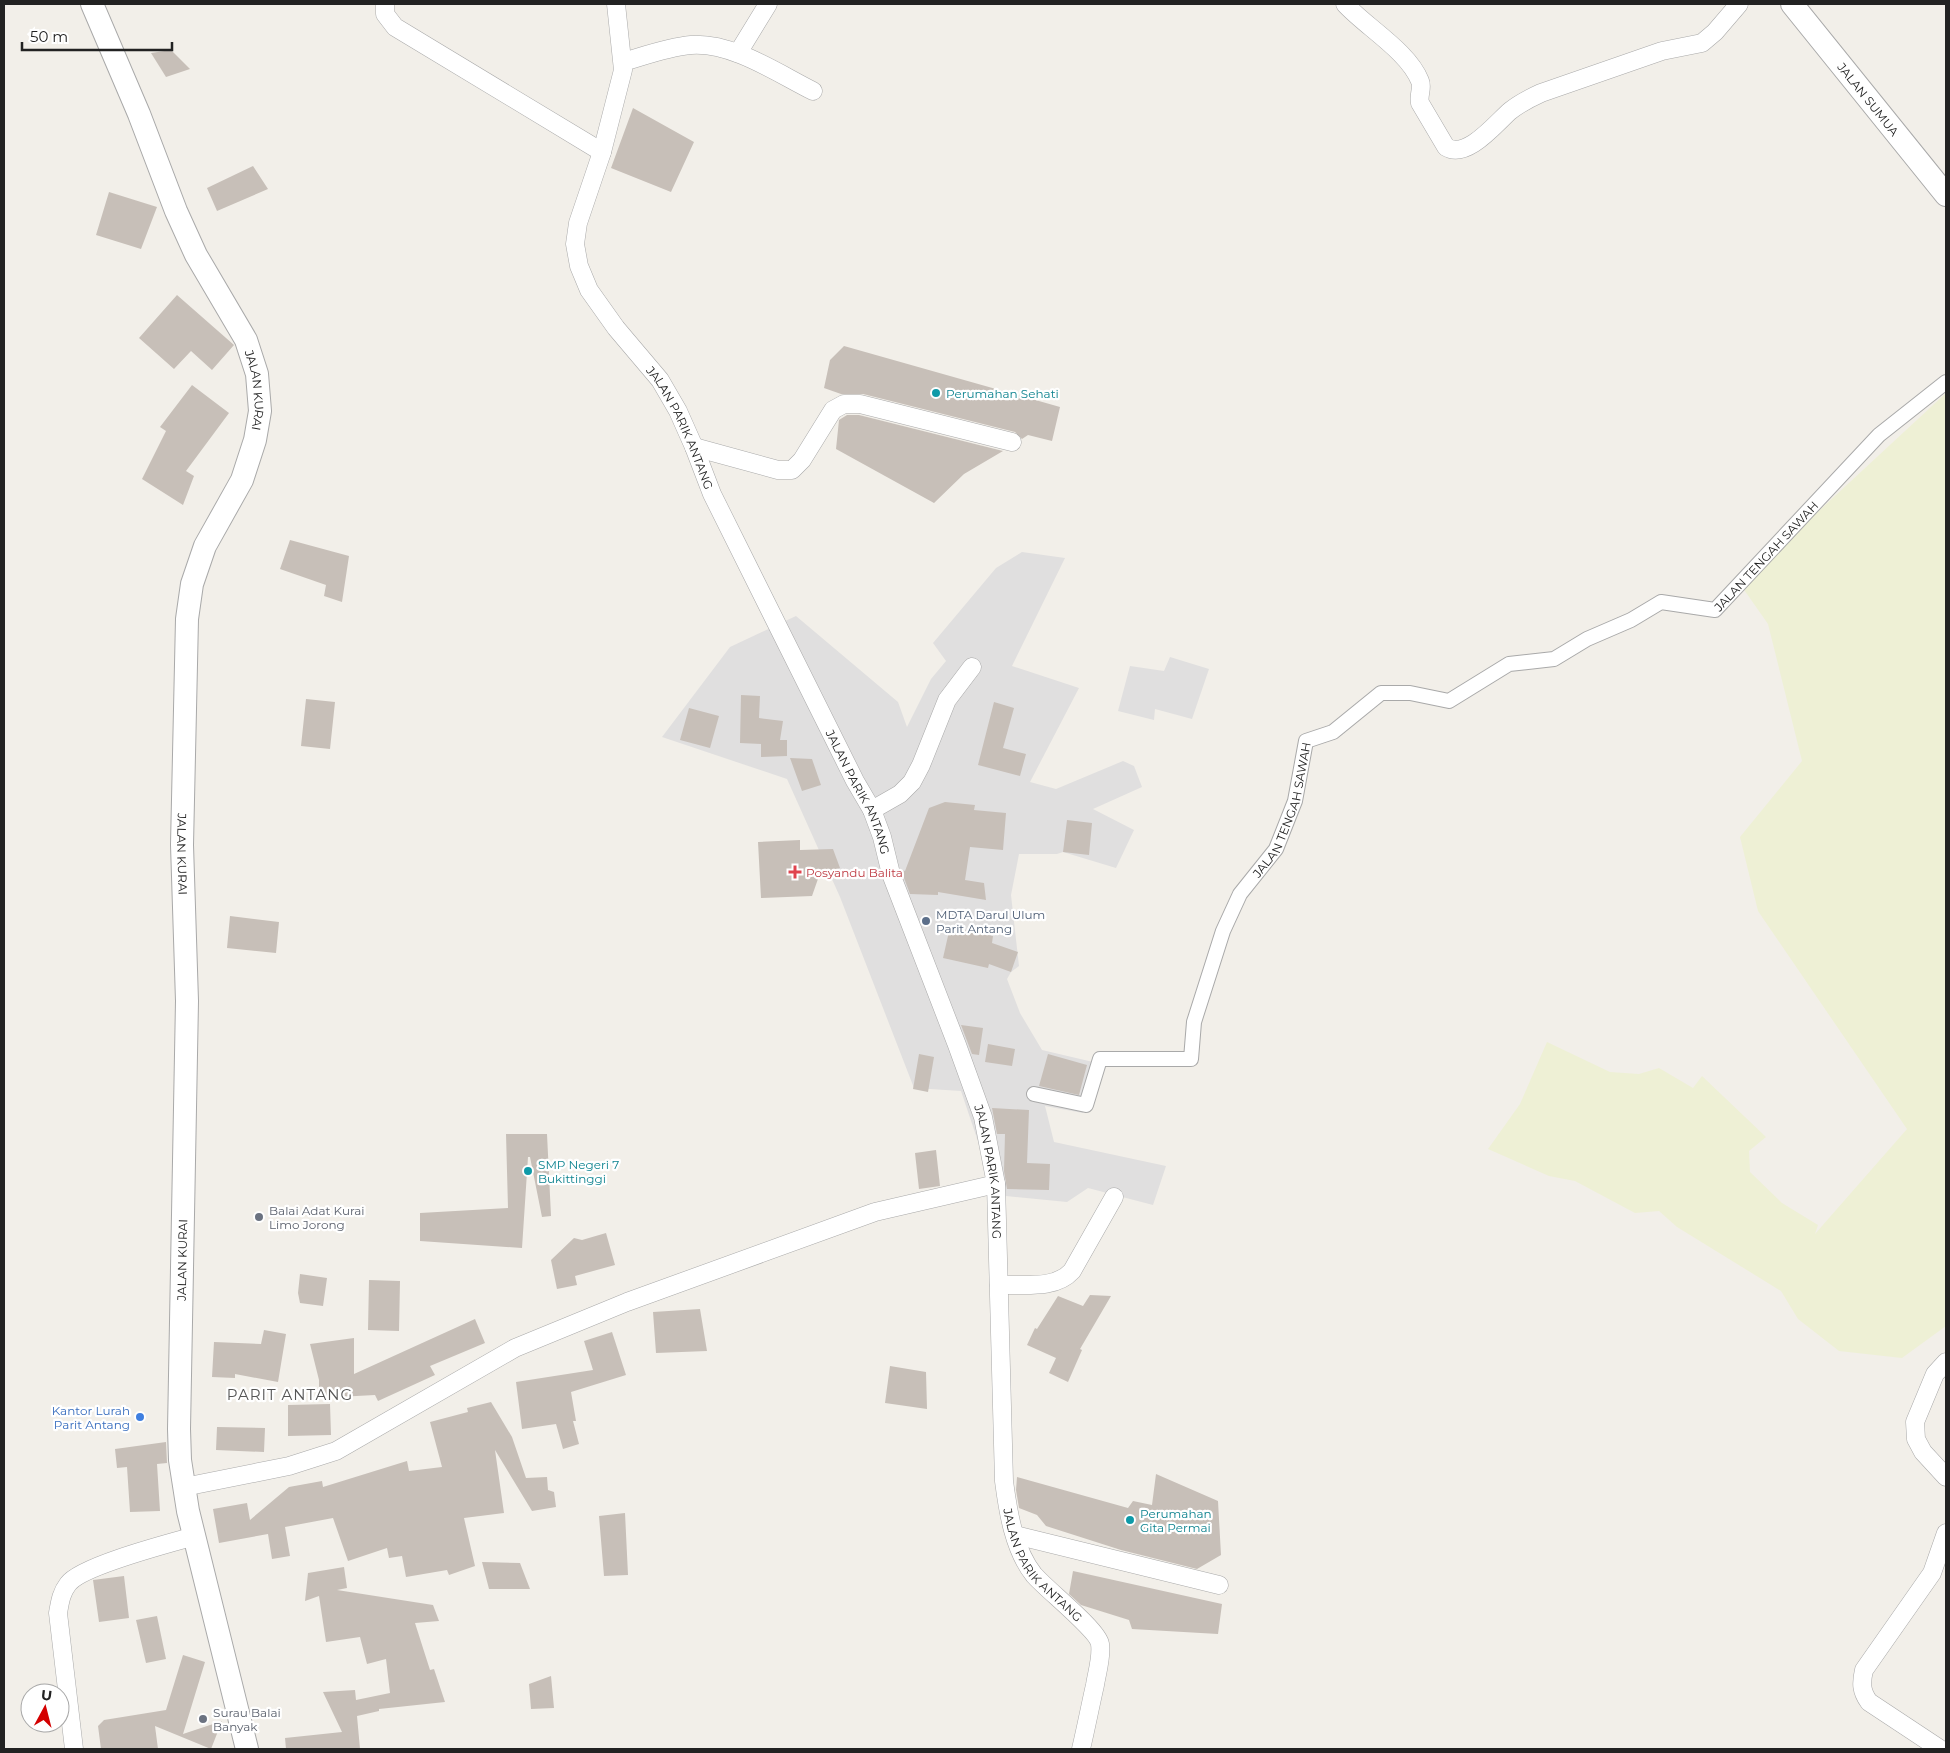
<svg xmlns="http://www.w3.org/2000/svg" width="1950" height="1753" font-family="Montserrat,sans-serif">
<style>
.residential{fill:#e0dfdf}
.farmland{fill:#eef0d5}
.building{fill:#c7bfb8}
.lines{fill:none;stroke-linecap:round;stroke-linejoin:round}
.pedestrian-casing{stroke:#a9a9a9;stroke-width:16}
.minor-casing{stroke:#a9a9a9;stroke-width:19}
.tertiary-casing{stroke:#a9a9a9;stroke-width:24}
.pedestrian{stroke:#fff;stroke-width:14}
.minor{stroke:#fff;stroke-width:18}
.tertiary{stroke:#fff;stroke-width:22}
.culture-dot{fill:#0f9aa8;stroke:#fff;stroke-width:2}
.health-dot{fill:#e0444e;stroke:#fff;stroke-width:2}
.service-dot{fill:#5c6f8a;stroke:#fff;stroke-width:2}
.worship-dot{fill:#6b7280;stroke:#fff;stroke-width:2}
.shop-dot{fill:#3f7fe0;stroke:#fff;stroke-width:2}
.labels{text-anchor:middle;dominant-baseline:central;stroke-width:4.5;stroke-linejoin:round;paint-order:stroke}
.street-label{font-size:12px;fill:#222;stroke:#fff}
.culture-label{font-size:12px;fill:#0d838f;stroke:#fff;text-anchor:start}
.health-label{font-size:12px;fill:#be3a42;stroke:#fff;text-anchor:start}
.service-label{font-size:12px;fill:#4e5e75;stroke:#fff;text-anchor:start}
.worship-label{font-size:12px;fill:#5b616d;stroke:#fff;text-anchor:start}
.shop-label{font-size:12px;fill:#366cbe;stroke:#fff;text-anchor:end}
.quarter-label{font-size:15px;letter-spacing:1px;fill:#555;stroke:#fff}
</style>
<rect width="100%" height="100%" fill="#f2efe9"/>
<path class="residential" d="M1022 552 1065 558 1012 666 1079 688 1030 782 1056 789 1123 761 1134 766 1142 787 1093 809 1134 830 1116 868 1063 852 1057 854H1019L1011 895 1019 966 1011 972 1007 979 1020 1013 1042 1050 1093 1062 1083 1113 1045 1106 1054 1142 1166 1166 1153 1205 1088 1188 1067 1202 996 1195 961 1091 914 1088 840 897 787 779 662 737 730 647 796 616 898 702 907 727 931 679 946 661 933 643 996 568Z
M1170 657 1209 669 1192 719 1155 709 1154 720 1118 711 1130 666 1164 671Z"/>
<path class="farmland" d="M1946 393V1326L1902 1358 1839 1351 1798 1319 1781 1291 1677 1227 1659 1211 1635 1213 1575 1181 1549 1176 1488 1149 1520 1104 1547 1042 1610 1072 1639 1074 1659 1068 1693 1088 1702 1076 1766 1137 1749 1151 1750 1172 1782 1203 1818 1225 1815 1234 1907 1129 1758 911 1740 837 1802 761 1768 624 1740 584Z"/>
<path class="building" d="M171 50 190 69 166 77 151 53Z
M633 108 694 142 671 192 611 168Z
M253 166 268 189 217 211 207 188Z
M109 192 157 207 141 249 96 235Z
M177 295 234 345 212 370 191 351 174 369 139 338Z
M844 346 1060 407 1052 441 1028 435 1022 439 1015 432 863 394H841L824 388 830 360Z
M192 385 229 413 186 471 194 476 183 505 142 479 166 431 160 427Z
M847 415H859L1003 451 964 474 934 503 836 449 839 420Z
M290 540 349 556 342 602 324 596 326 585 280 569Z
M741 695 760 696 759 718 783 721 780 740H787V756L761 757V744L740 743Z
M306 699 335 702 330 749 301 746Z
M994 702 1014 708 1003 748 1026 754 1020 776 978 765Z
M689 708 719 716 710 748 680 740Z
M790 758 812 759 821 785 802 791Z
M945 802 975 805 974 810 1006 813 1003 850 970 847 965 880 984 883 986 900 938 892V895L910 894 901 870 905 871 929 808Z
M1067 820 1092 823 1089 855 1063 852Z
M800 840V850L833 849 840 868 819 876 812 896 761 898 758 842Z
M230 916 279 922 276 953 227 948Z
M950 927 993 936 992 943 1018 952 1011 972 989 964 988 968 943 958Z
M961 1025 983 1028 979 1055 972 1054Z
M988 1044 1015 1049 1012 1066 985 1062Z
M919 1054 934 1057 928 1092 913 1089Z
M1048 1054 1087 1065 1079 1095 1039 1086Z
M992 1108 1029 1110 1027 1163 1050 1164 1049 1190 1007 1189 1004 1171 1005 1134H997Z
M506 1134H547L551 1216 542 1217 530 1157H528L522 1248 420 1241V1213L508 1208Z
M936 1150 940 1186 919 1189 915 1153Z
M606 1233 615 1265 575 1276 577 1285 557 1289 551 1260 574 1238 582 1240Z
M300 1274 327 1278 323 1306 300 1303 298 1293Z
M369 1280 400 1281 399 1331 368 1330Z
M1090 1295 1111 1296 1080 1349 1082 1350 1068 1382 1049 1373 1056 1358 1027 1345 1035 1328 1037 1329 1058 1296 1083 1306Z
M700 1309 707 1351 656 1353 653 1312Z
M475 1319 485 1343 430 1366 435 1375 378 1401 375 1395 319 1398V1380L310 1344 354 1338V1374Z
M264 1330 286 1334 278 1382 235 1374V1378L212 1377 214 1342 261 1344Z
M612 1332 626 1375 571 1392 576 1421H573L579 1444 563 1449 556 1424 522 1429 516 1382 593 1370 584 1341Z
M890 1366 926 1372 927 1409 885 1403Z
M491 1402 512 1437 526 1478 547 1477 548 1490 554 1492 556 1507 532 1511 495 1450 504 1513 464 1518 475 1566 449 1575 447 1570 406 1577 402 1556 389 1558 387 1548 348 1561 333 1518 285 1527 290 1556 272 1559 268 1534 219 1543 213 1509 247 1503 250 1520 289 1487 322 1481 323 1487 407 1461 409 1471 442 1467 430 1422 468 1412 467 1408Z
M330 1404 331 1435 288 1436V1405Z
M217 1427 265 1428 264 1452 216 1450Z
M166 1442 167 1463 157 1464 160 1511 130 1512 127 1467 117 1468 115 1449Z
M1156 1474 1218 1501 1221 1555 1197 1569 1121 1550 1046 1526 1037 1515 1019 1508 1016 1490 1017 1477 1128 1508 1133 1501 1152 1505Z
M625 1513 628 1575 604 1576 599 1516Z
M482 1562 520 1563 530 1589H489Z
M344 1567 347 1588 337 1590 433 1605 439 1621 415 1623 430 1670 434 1669 445 1702 379 1709V1711L357 1716 360 1749H286L285 1738 342 1732 323 1692 355 1690 356 1700 390 1693 386 1659 367 1664 360 1637 326 1642 319 1596 305 1601 308 1573Z
M1073 1571 1222 1604 1218 1634 1132 1629 1129 1620 1081 1605 1069 1594Z
M124 1576 129 1618 99 1622 93 1580Z
M157 1616 166 1659 146 1663 136 1620Z
M183 1655 205 1662 183 1734 222 1721 211 1749 155 1726 158 1749H101L98 1726 104 1720 166 1710Z
M551 1676 554 1708 531 1709 529 1684Z"/>
<g class="lines">
<g class="pedestrian-casing">
<g id="pedestrian">
<path id="s1" d="M1034 1094 1086 1105 1100 1059H1191L1194 1022 1223 931 1240 894 1276 849 1295 801 1306 741 1333 732 1381 693H1410L1449 701 1509 664 1554 659 1587 639 1631 620 1661 602 1715 610 1879 435 1946 382"/>
</g>
</g>
<g class="minor-casing">
<g id="minor">
<path d="M385 4V14L395 27 602 152"/>
<path id="s2" d="M616 4 623 70 602 152 578 223 575 244 579 266 589 290 616 328 660 380 678 411 694 447 712 494 855 781 872 810 882 837 891 874 957 1045 983 1117 996 1184 1004 1481C1008 1512 1014 1550 1034 1575 1047 1590 1098 1630 1100 1644 1102 1657 1097 1672 1095 1685 1090 1707 1086 1728 1081 1749"/>
<path d="M1345 4C1366 27 1408 51 1420 81 1423 88 1418 95 1420 103L1446 147C1467 160 1496 123 1510 111 1520 103 1530 98 1541 93L1662 51 1702 43 1715 32 1739 4"/>
<path d="M738 53 768 4"/>
<path d="M623 62C644 56 668 47 691 45 732 42 777 73 813 91"/>
<path d="M694 447 778 470H792L802 460 833 410 844 404H860L1012 442"/>
<path d="M872 810 900 794 912 782 921 765 947 700 972 667"/>
<path d="M999 1285C1023 1284 1055 1290 1072 1271L1114 1197"/>
<path d="M1946 1362 1935 1374 1915 1422 1916 1439 1923 1452 1946 1477"/>
<path d="M184 1487 289 1466 336 1451 515 1348 627 1302 875 1212 996 1184"/>
<path d="M1015 1535 1219 1585"/>
<path d="M74 1749 58 1613C60 1602 61 1593 68 1584 81 1566 170 1543 195 1536"/>
<path d="M1940 1749 1869 1702C1861 1691 1861 1683 1864 1670L1932 1573 1946 1533"/>
</g>
</g>
<g class="tertiary-casing">
<g id="tertiary">
<path id="s3" d="M92 4 139 114 176 211 196 255 246 340 257 374 260 411 255 440 242 480 205 546 192 584 187 619 182 845 187 1001 179 1429 180 1460 188 1511 247 1749"/>
<path id="s4" d="M1792 4 1946 195"/>
</g>
</g>
<use href="#pedestrian" class="pedestrian"/>
<use href="#minor" class="minor"/>
<use href="#tertiary" class="tertiary"/>
</g>
<g class="culture-dot">
<circle cx="936" cy="393" r="5"/>
<circle cx="528" cy="1171" r="5"/>
<circle cx="1130" cy="1520" r="5"/>
</g>
<path class="health-dot" d="M792.5 864.5h5v5h5v5h-5v5h-5v-5h-5v-5h5z"/>
<circle class="service-dot" cx="926" cy="921" r="5"/>
<g class="worship-dot">
<circle cx="259" cy="1217" r="5"/>
<circle cx="203" cy="1719" r="5"/>
</g>
<circle class="shop-dot" cx="140" cy="1417" r="5"/>
<g class="labels">
<g class="street-label">
<text stroke="none"><textPath href="#s4" startOffset="122">JALAN SUMUA</textPath></text>
<text stroke="none"><textPath href="#s3" startOffset="422">JALAN KURAI</textPath></text>
<text stroke="none"><textPath href="#s2" startOffset="462">JALAN PARIK ANTANG</textPath></text>
<text stroke="none"><textPath href="#s1" startOffset="1061">JALAN TENGAH SAWAH</textPath></text>
<text stroke="none"><textPath href="#s2" startOffset="868">JALAN PARIK ANTANG</textPath></text>
<text stroke="none"><textPath href="#s1" startOffset="462">JALAN TENGAH SAWAH</textPath></text>
<text stroke="none"><textPath href="#s3" startOffset="901">JALAN KURAI</textPath></text>
<text stroke="none"><textPath href="#s2" startOffset="1272">JALAN PARIK ANTANG</textPath></text>
<text transform="translate(182 1260) rotate(-89)">JALAN KURAI</text>
<text stroke="none"><textPath href="#s2" startOffset="1678">JALAN PARIK ANTANG</textPath></text>
</g>
<g class="culture-label">
<text x="946" y="393">Perumahan Sehati</text>
<text x="538" y="1164">SMP Negeri 7<tspan x="538" dy="14">Bukittinggi</tspan></text>
<text x="1140" y="1513">Perumahan<tspan x="1140" dy="14">Gita Permai</tspan></text>
</g>
<g class="health-label">
<text x="806" y="872">Posyandu Balita</text>
</g>
<g class="service-label">
<text x="936" y="914">MDTA Darul Ulum<tspan x="936" dy="14">Parit Antang</tspan></text>
</g>
<g class="worship-label">
<text x="269" y="1210">Balai Adat Kurai<tspan x="269" dy="14">Limo Jorong</tspan></text>
<text x="213" y="1712">Surau Balai<tspan x="213" dy="14">Banyak</tspan></text>
</g>
<g class="shop-label">
<text x="130" y="1410">Kantor Lurah<tspan x="130" dy="14">Parit Antang</tspan></text>
</g>
<g class="quarter-label">
<text x="290" y="1394">PARIT ANTANG</text>
</g>
</g>
<rect width="1950" height="1753" fill="none" stroke="#222222" stroke-width="10"/>
<g transform="translate(45 1708) rotate(7)"><circle r="24" fill="#ffffff" stroke="#a7a7a7"/>
<path d="M0-4L9 19L0 12L-9 19Z" fill="#d40000"/>
<text y="-8" font-size="14" font-weight="bold" text-anchor="middle" fill="#222222">U</text>
</g>
<path d="M22 42v8h150v-8" fill="none" stroke="#222222" stroke-width="2.5"/>
<text x="30" y="42" font-size="15" fill="#222222" stroke="#ffffff" stroke-width="4" paint-order="stroke">50 m</text>
</svg>
